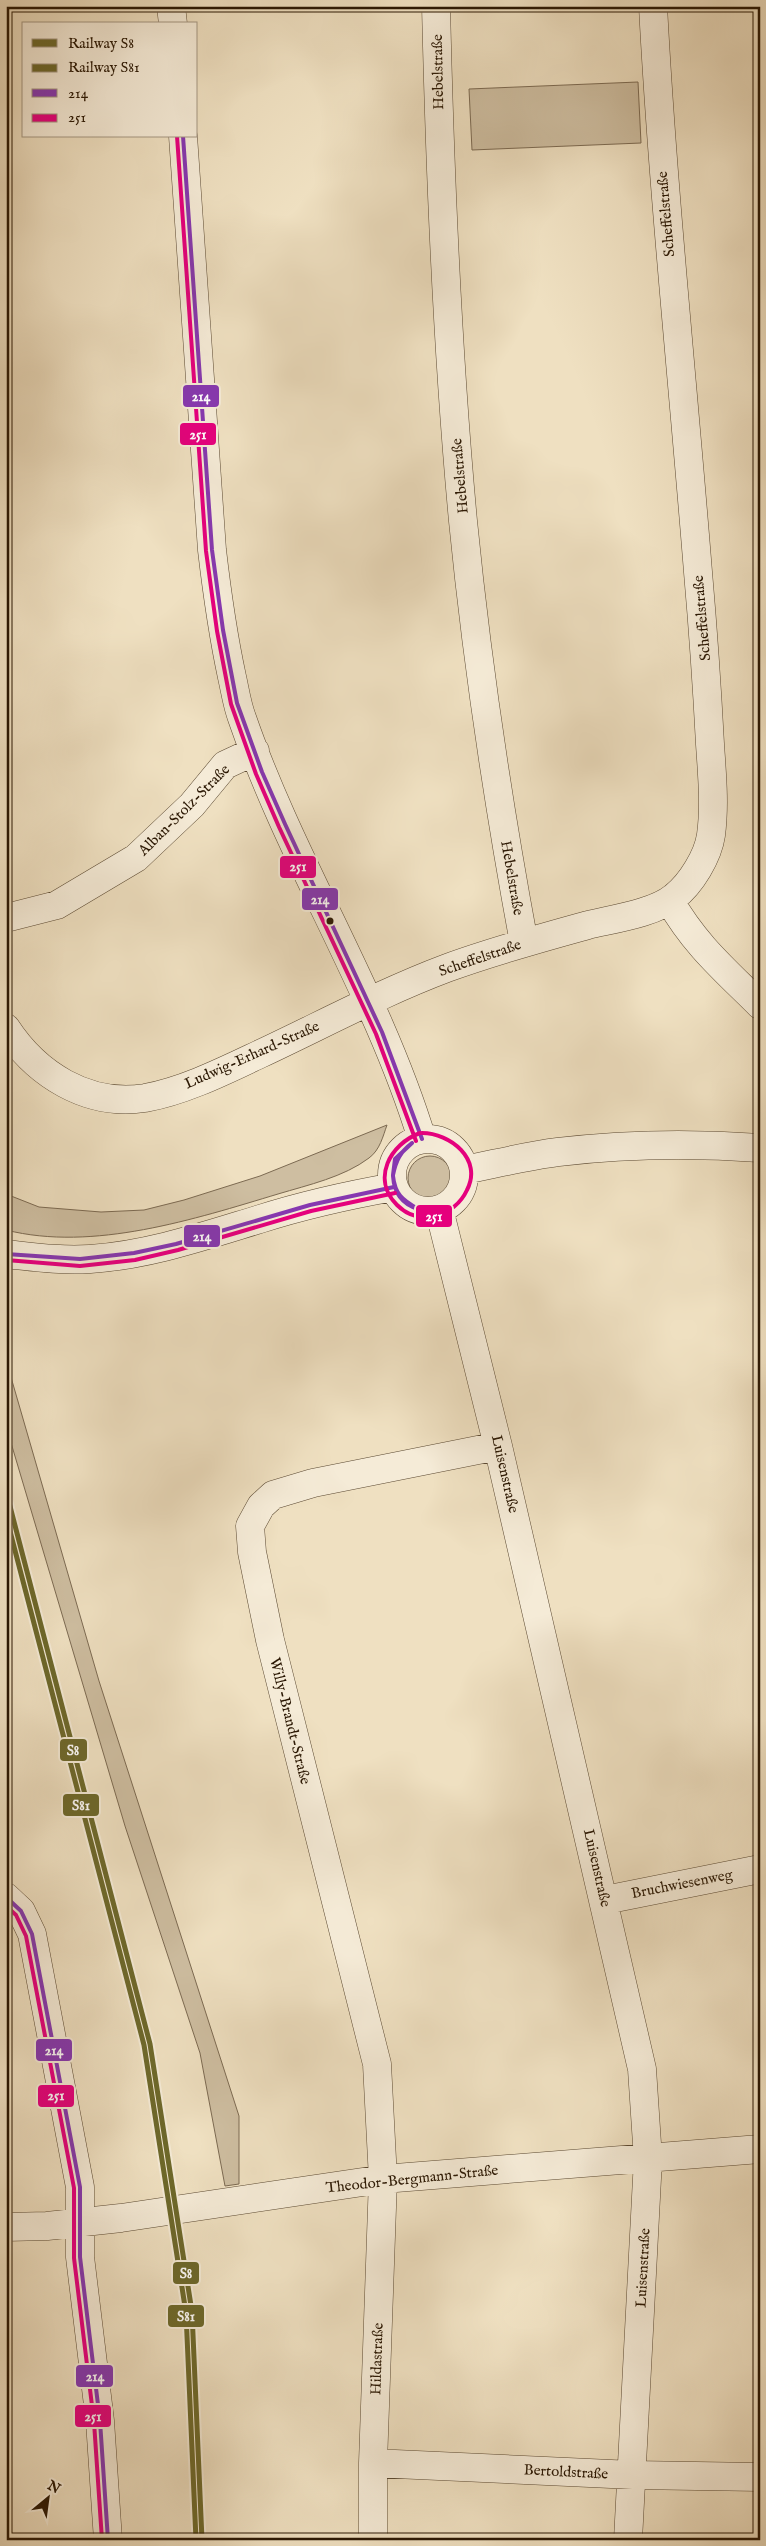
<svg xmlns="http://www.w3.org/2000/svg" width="766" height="2546" font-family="'IM FELL English',serif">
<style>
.green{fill:#cebea1;stroke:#7c6a52}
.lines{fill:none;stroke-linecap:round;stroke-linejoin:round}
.minor-casing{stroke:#5b4932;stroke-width:29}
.minor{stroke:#f5ebd7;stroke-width:28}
.bus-1-casing{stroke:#f5ebd7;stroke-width:8}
.bus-2-casing{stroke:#f5ebd7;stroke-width:8}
.bus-1{stroke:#8638b0;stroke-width:4}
.bus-2{stroke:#e5007d;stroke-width:4}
.rail-1-casing{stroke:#f5ebd7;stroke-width:9}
.rail-2-casing{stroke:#f5ebd7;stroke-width:9}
.rail-1{stroke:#6d682a;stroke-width:5}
.rail-2{stroke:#6d682a;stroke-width:5}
.bus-dot{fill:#2a1703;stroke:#f5ebd7;stroke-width:2}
.labels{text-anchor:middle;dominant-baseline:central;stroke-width:4.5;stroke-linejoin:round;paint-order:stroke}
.street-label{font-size:15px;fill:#2a1703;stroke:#f5ebd7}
.line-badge{stroke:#f5ebd7;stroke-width:2}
.badge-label{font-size:14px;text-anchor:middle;font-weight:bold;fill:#fff}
</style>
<rect width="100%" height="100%" fill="#efe0c1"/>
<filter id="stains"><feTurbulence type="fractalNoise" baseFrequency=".004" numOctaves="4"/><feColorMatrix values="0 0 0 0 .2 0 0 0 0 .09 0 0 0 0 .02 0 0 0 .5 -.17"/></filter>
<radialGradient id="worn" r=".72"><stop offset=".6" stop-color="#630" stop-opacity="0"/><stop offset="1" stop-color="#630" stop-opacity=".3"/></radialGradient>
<path class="green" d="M638 82 641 143 472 150 469 89Z
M387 1125C383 1136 380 1150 369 1158 344 1177 308 1185 278 1194 195 1219 93 1252 6 1230V1194L39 1207 101 1212 144 1210 184 1200 260 1176Z
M408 1178a22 22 0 1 1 44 0a22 22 0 1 1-44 0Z
M6 1360 99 1681 239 2116V2184L225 2186 200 2053 125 1826 6 1426Z"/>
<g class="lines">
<g class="minor-casing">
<path id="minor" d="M171 6 173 24
M436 6C440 178 447 350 463 521 477 663 498 803 524 943
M183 136 212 550C217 593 223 635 232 677 235 690 237 705 242 718 292 863 377 992 422 1139
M670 901C695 945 725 970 760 1005
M6 918 57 905 136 858 192 805 225 765 255 751
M6 1028C36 1074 87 1107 145 1098 184 1091 224 1071 260 1054 322 1025 383 992 447 968 493 951 541 938 588 925 613 919 655 913 674 897 691 884 708 856 711 835 715 805 712 774 710 744 707 687 703 629 698 572 683 383 663 195 653 6
M392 1175a36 36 0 1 1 72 0a36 36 0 1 1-72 0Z
M464 1170C495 1164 526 1156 558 1152 625 1144 692 1143 760 1148
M439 1209 498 1446 642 2069 648 2159 628 2540
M6 1254C34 1257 62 1261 90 1259 149 1255 204 1236 260 1219 304 1205 349 1195 394 1187
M6 1897 21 1911 32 1934 80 2187V2257L100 2421 108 2540
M605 1900 760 1869
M6 2227 47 2226 121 2218 383 2179 760 2149
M373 2463 633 2475 760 2477
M373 2540V2463L383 2179 377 2064 270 1640 252 1552 250 1526 261 1506 273 1495 313 1483 498 1446"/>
</g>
<use href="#minor" class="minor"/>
<g class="bus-1-casing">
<path id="bus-1" d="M183 136 212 550 223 630 237 703 262 772 285 824 382 1032 422 1139
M393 1175 395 1159 412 1143
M393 1175C396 1161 400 1152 412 1143
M393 1176C395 1194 402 1200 418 1209
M393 1176C394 1192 401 1204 418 1209
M6 1254 80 1259 134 1253 176 1244 310 1205 394 1187
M6 1897 21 1911 32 1934 80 2187V2257L100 2421 108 2540"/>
</g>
<g class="bus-2-casing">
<path id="bus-2" d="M177 136 206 551 217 631 231 704 256 774 279 827 376 1034 416 1141
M420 1133C390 1144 371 1179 397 1205 420 1228 455 1216 467 1190 483 1159 450 1133 422 1133
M6 1260 80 1266 135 1260 178 1250 311 1211 395 1193
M6 1906 16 1915 26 1936 74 2188V2258L94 2422 102 2540"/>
</g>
<use href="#bus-1" class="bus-1"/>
<use href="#bus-2" class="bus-2"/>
<g class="rail-1-casing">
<path id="rail-1" d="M6 1491 150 2044 192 2312 202 2540"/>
</g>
<g class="rail-2-casing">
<path id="rail-2" d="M6 1516 144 2045 186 2313 196 2540"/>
</g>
<use href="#rail-1" class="rail-1"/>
<use href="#rail-2" class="rail-2"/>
</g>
<circle class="bus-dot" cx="330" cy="921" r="4.5"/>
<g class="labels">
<g class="street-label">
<text transform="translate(438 72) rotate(-91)">Hebelstraße</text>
<text transform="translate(666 214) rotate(-95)">Scheffelstraße</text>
<text transform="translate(460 476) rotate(-95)">Hebelstraße</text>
<text transform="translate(702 618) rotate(-95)">Scheffelstraße</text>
<text transform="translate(184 810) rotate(-45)">Alban-Stolz-Straße</text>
<text transform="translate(512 878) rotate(80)">Hebelstraße</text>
<text transform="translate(480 958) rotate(-19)">Scheffelstraße</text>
<text transform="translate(252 1055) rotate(-24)">Ludwig-Erhard-Straße</text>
<text transform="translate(505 1474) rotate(77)">Luisenstraße</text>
<text transform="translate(290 1721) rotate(76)">Willy-Brandt-Straße</text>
<text transform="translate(597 1868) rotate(77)">Luisenstraße</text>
<text transform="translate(682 1884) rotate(-11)">Bruchwiesenweg</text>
<text transform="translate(412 2179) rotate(-6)">Theodor-Bergmann-Straße</text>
<text transform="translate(643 2268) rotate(-87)">Luisenstraße</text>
<text transform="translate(377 2359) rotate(-88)">Hildastraße</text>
<text transform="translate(566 2472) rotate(3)">Bertoldstraße</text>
</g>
</g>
<g class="line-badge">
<rect x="182" y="384" width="38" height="24" rx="5" fill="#8638b0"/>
<rect x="179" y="422" width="38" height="24" rx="5" fill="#e5007d"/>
<rect x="279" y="855" width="38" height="24" rx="5" fill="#e5007d"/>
<rect x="301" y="887" width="38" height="24" rx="5" fill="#8638b0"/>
<rect x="415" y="1204" width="38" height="24" rx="5" fill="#e5007d"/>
<rect x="183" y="1224" width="38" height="24" rx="5" fill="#8638b0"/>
<rect x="59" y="1738" width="29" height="24" rx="5" fill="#6d682a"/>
<rect x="62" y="1793" width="38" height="24" rx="5" fill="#6d682a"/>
<rect x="35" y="2038" width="38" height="24" rx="5" fill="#8638b0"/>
<rect x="37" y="2084" width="38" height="24" rx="5" fill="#e5007d"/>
<rect x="172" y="2261" width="28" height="24" rx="5" fill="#6d682a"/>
<rect x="167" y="2304" width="38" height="24" rx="5" fill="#6d682a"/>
<rect x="75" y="2364" width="39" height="24" rx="5" fill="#8638b0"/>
<rect x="74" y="2404" width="38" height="24" rx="5" fill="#e5007d"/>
</g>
<g class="badge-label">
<text x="201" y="401">214</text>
<text x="198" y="439">251</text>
<text x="298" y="871">251</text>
<text x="320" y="904">214</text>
<text x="434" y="1221">251</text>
<text x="202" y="1241">214</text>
<text x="73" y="1755">S8</text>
<text x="81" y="1810">S81</text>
<text x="54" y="2055">214</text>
<text x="56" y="2100">251</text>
<text x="186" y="2278">S8</text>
<text x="186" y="2321">S81</text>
<text x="95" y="2381">214</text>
<text x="93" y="2421">251</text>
</g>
<rect width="766" height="2546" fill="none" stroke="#efe0c1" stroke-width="25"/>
<rect x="8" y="8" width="751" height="2531" fill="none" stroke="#2a1703" stroke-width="2.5"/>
<rect x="12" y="12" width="741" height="2521" fill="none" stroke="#2a1703"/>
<rect x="22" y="22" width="175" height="115" fill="#f5ebd7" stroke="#a49682"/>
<rect x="32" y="39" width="25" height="8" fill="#6d682a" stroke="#a49682"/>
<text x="68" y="48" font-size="15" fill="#2a1703">Railway S8</text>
<rect x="32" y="64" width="25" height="8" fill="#6d682a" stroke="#a49682"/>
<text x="68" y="72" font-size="15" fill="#2a1703">Railway S81</text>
<rect x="32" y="89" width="25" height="8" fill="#8638b0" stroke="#a49682"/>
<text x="68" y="98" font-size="15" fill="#2a1703">214</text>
<rect x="32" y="114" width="25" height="8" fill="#e5007d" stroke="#a49682"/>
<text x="68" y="122" font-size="15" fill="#2a1703">251</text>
<g transform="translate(48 2498) rotate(29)" stroke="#f5ebd7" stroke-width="4" paint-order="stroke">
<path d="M0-4L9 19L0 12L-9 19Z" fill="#2a1703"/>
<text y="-8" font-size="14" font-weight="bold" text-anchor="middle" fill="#2a1703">N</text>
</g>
<rect width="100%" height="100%" filter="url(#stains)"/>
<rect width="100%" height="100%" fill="url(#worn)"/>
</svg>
